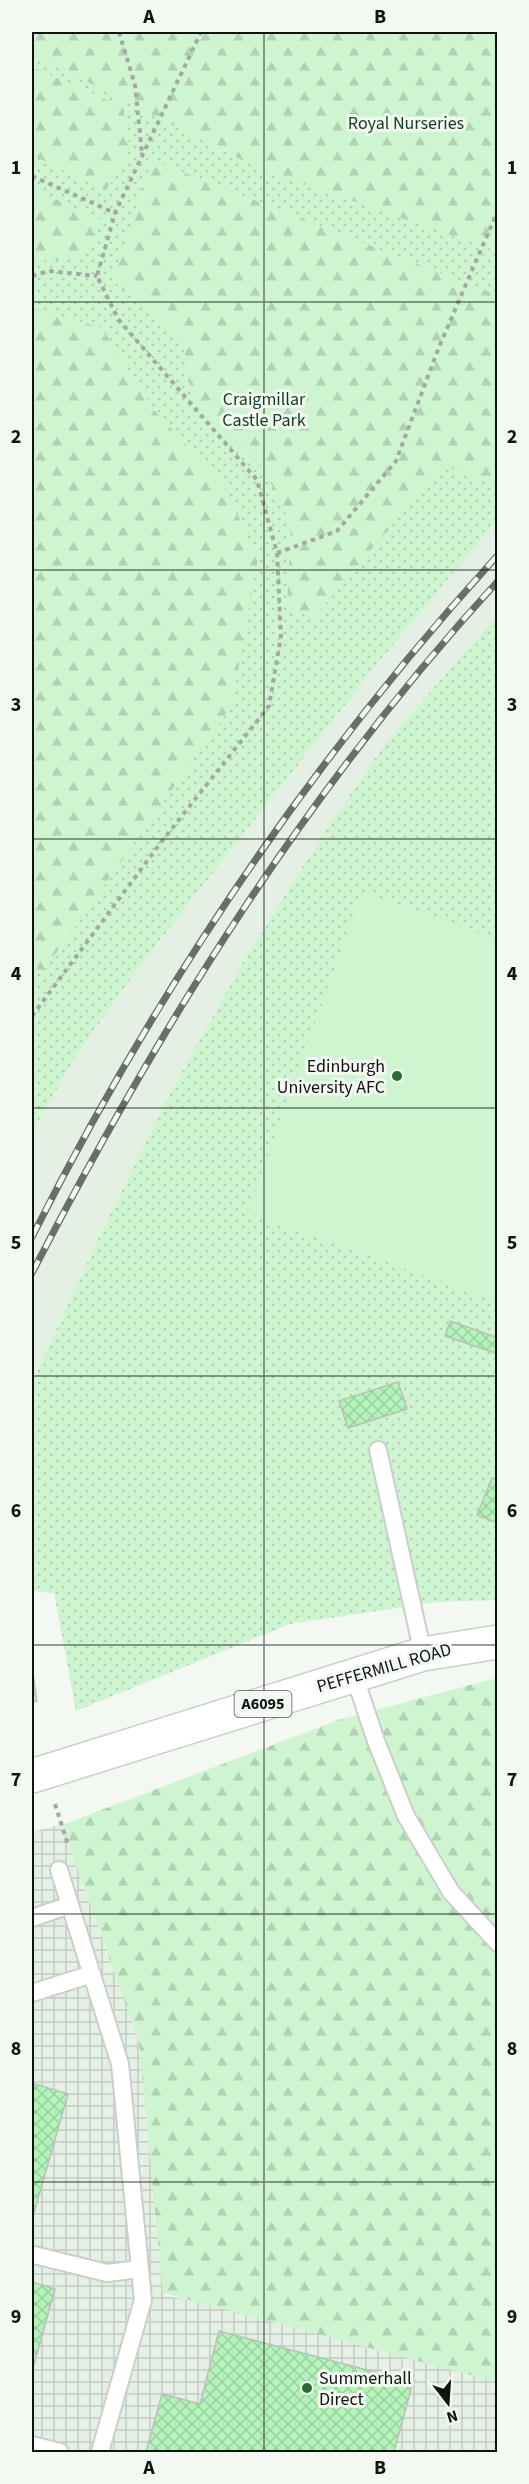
<svg xmlns="http://www.w3.org/2000/svg" width="529" height="2484" font-family="'Source Sans 3',sans-serif">
<style>
.built{fill:#e5f0e5}
.industrial{fill:url(#industrial-grid)}
.green{fill:url(#green-dots)}
.forest{fill:url(#forest-firs)}
.pitch{fill:#cef5d0}
.building{fill:url(#building-cross-hatch);stroke:#babfbb;stroke-width:1.5}
.lines{fill:none;stroke-linecap:round;stroke-linejoin:round}
.service-casing{stroke:#cbcfcb;stroke-width:20}
.primary-casing{stroke:#cbcfcb;stroke-width:36}
.path{stroke:#a4a8a4;stroke-width:4;stroke-dasharray:4.5 4.5;stroke-linecap:butt}
.service{stroke:#fff;stroke-width:16}
.primary{stroke:#fff;stroke-width:33}
.rail-casing{stroke:#6a6d6a;stroke-width:7}
.rail{stroke:#f3f8f3;stroke-width:4.5;stroke-dasharray:14;stroke-linecap:butt}
.grid{fill:none;stroke:#111311;stroke-width:1.5;stroke-opacity:0.55}
.poi-dot{fill:#2a6a33;stroke:#f3f8f3;stroke-width:2}
.labels{text-anchor:middle;dominant-baseline:central;stroke-width:6;stroke-linejoin:round;paint-order:stroke}
.shield{fill:#f3f8f3;stroke:#555855;stroke-width:1.5}
.shield-label{font-size:16px;font-weight:bold;fill:#111311}
.park-label{font-size:18px;fill:#133e1a;stroke:#f3f8f3}
.poi-label{font-size:18px;fill:#111311;stroke:#f3f8f3;text-anchor:end}
.street-label{font-size:18px;fill:#111311;stroke:#f3f8f3}
.neatline{fill:none;stroke:#111311;stroke-width:2}
.grid-label{font-size:20px;text-anchor:middle;font-weight:bold;fill:#111311}
</style>
<defs>
<pattern id="industrial-grid" width="8" height="8" patternUnits="userSpaceOnUse" patternTransform="scale(1.5)"><rect width="8" height="8" fill="#e5f0e5"/><path d="M0 4h8M4 0v8" fill="none" stroke="#c3cdc3"/></pattern>
<pattern id="green-dots" width="8" height="8" patternUnits="userSpaceOnUse" patternTransform="scale(1.5)"><rect width="8" height="8" fill="#cef5d0"/><path d="M2 2h.1M6 6h.1" fill="none" stroke="#b0d1b2" stroke-width="1.8" stroke-linecap="round"/></pattern>
<pattern id="forest-firs" width="22" height="20" patternUnits="userSpaceOnUse" patternTransform="scale(1.5)"><rect width="22" height="20" fill="#cef5d0"/><path d="M5 1l3.5 6h-7zM16 11l3.5 6h-7z" fill="#b0d1b2"/></pattern>
<pattern id="building-cross-hatch" width="8" height="8" patternUnits="userSpaceOnUse" patternTransform="scale(1.5)"><rect width="8" height="8" fill="#b4f3b9"/><path d="M0 0l8 8M0 8l8-8" fill="none" stroke="#9acf9e"/></pattern>
</defs>
<rect width="100%" height="100%" fill="#f3f8f3"/>
<path class="built" d="M497 521V616L457 660 382 748 318 842 240 967 167 1099 101 1233 32 1382V1132L75 1058 139 967 383 657Z"/>
<path class="industrial" d="M62 1824 141 2048 165 2296 497 2346 498 2452H32V1832Z"/>
<path class="green" d="M32 32H497V521L383 657 139 967 75 1058 32 1132Z
M497 616V1600L438 1602 290 1624 76 1711 54 1593 32 1591V1382L101 1233 167 1099 240 967 318 842 382 748 457 660Z"/>
<path class="forest" d="M32 32H497V251L260 169 32 54Z
M32 67 123 107 130 149 106 191 32 155Z
M152 160 497 295V486L442 465 313 619 287 606 291 524 262 466 192 398 182 338 113 281Z
M32 189 103 221 84 258 32 261Z
M32 308 102 328 154 410 224 486 258 558 232 705 44 970 32 969Z
M497 1678V2382L163 2293 139 2042 62 1825 338 1720Z"/>
<path class="pitch" d="M362 892 497 940V1301L247 1213Z"/>
<path class="building" d="M450 1321 498 1338V1354L445 1336Z
M398 1382 407 1409 348 1428 339 1401Z
M492 1478 498 1480V1523L477 1515Z
M32 1667 37 1701 32 1702Z
M32 2083 68 2094 32 2220Z
M32 2282 55 2289 32 2372Z
M219 2331 413 2382 394 2452H146L162 2394 200 2404Z"/>
<g class="lines">
<g class="service-casing">
<path id="service" d="M378 1450 423 1654
M354 1675 376 1741 406 1816 451 1892 498 1943
M59 1870 120 2064 143 2300 100 2452
M32 1918 70 1905
M32 1993 92 1974
M34 2255 107 2273 140 2269
M32 2445 60 2452"/>
</g>
<g class="primary-casing">
<path id="primary" d="M32 1776 423 1654 498 1642"/>
</g>
<path class="path" d="M119 32 135 85 142 154
M32 176 115 213
M32 276 49 271 97 276
M277 553 337 531 396 461 439 347 498 210
M32 1016 162 841 269 706 281 636 277 553 257 480 118 319 97 276 115 213 201 32
M55 1804 68 1845"/>
<use href="#service" class="service"/>
<use href="#primary" class="primary"/>
<g class="rail-casing">
<path id="rail" d="M32 1237C156 990 312 759 498 555
M32 1273C160 1025 308 788 498 581"/>
</g>
<use href="#rail" class="rail"/>
</g>
<path class="grid" d="M264 32V2452M32 302H498M32 570H498M32 839H498M32 1108H498M32 1376H498M32 1645H498M32 1914H498M32 2182H498"/>
<g class="poi-dot">
<circle cx="397" cy="1076" r="6"/>
<circle cx="307" cy="2388" r="6"/>
</g>
<g class="labels">
<rect class="shield" x="234.5" y="1691" width="57" height="26" rx="4.5"/>
<g class="shield-label">
<text x="263" y="1704">A6095</text>
</g>
<g class="park-label">
<text x="406" y="123">Royal Nurseries</text>
<text x="264" y="399">Craigmillar<tspan x="264" dy="21">Castle Park</tspan></text>
</g>
<g class="poi-label">
<text x="385" y="1066">Edinburgh<tspan x="385" dy="21">University AFC</tspan></text>
<text x="319" y="2378" text-anchor="start">Summerhall<tspan x="319" dy="21">Direct</tspan></text>
</g>
<g class="street-label">
<text transform="translate(384 1668) rotate(-16)">PEFFERMILL ROAD</text>
</g>
</g>
<rect width="529" height="2484" fill="none" stroke="#f3f8f3" stroke-width="66"/>
<g transform="translate(448 2403) rotate(163)" stroke="#f3f8f3" stroke-width="4.5" paint-order="stroke">
<path d="M0-4.5L10 22L0 15L-10 22Z" fill="#111311"/>
<text y="-9" font-size="16" font-weight="bold" text-anchor="middle" fill="#111311">N</text>
</g>
<rect x="33" y="33" width="463" height="2418" class="neatline"/>
<g class="grid-label">
<text x="149" y="23">A</text>
<text x="380" y="23">B</text>
<text x="16" y="174">1</text>
<text x="512" y="174">1</text>
<text x="16" y="443">2</text>
<text x="512" y="443">2</text>
<text x="16" y="711">3</text>
<text x="512" y="711">3</text>
<text x="16" y="980">4</text>
<text x="512" y="980">4</text>
<text x="16" y="1249">5</text>
<text x="512" y="1249">5</text>
<text x="16" y="1517">6</text>
<text x="512" y="1517">6</text>
<text x="16" y="1786">7</text>
<text x="512" y="1786">7</text>
<text x="16" y="2055">8</text>
<text x="512" y="2055">8</text>
<text x="16" y="2323">9</text>
<text x="512" y="2323">9</text>
<text x="149" y="2474">A</text>
<text x="380" y="2474">B</text>
</g>
</svg>
